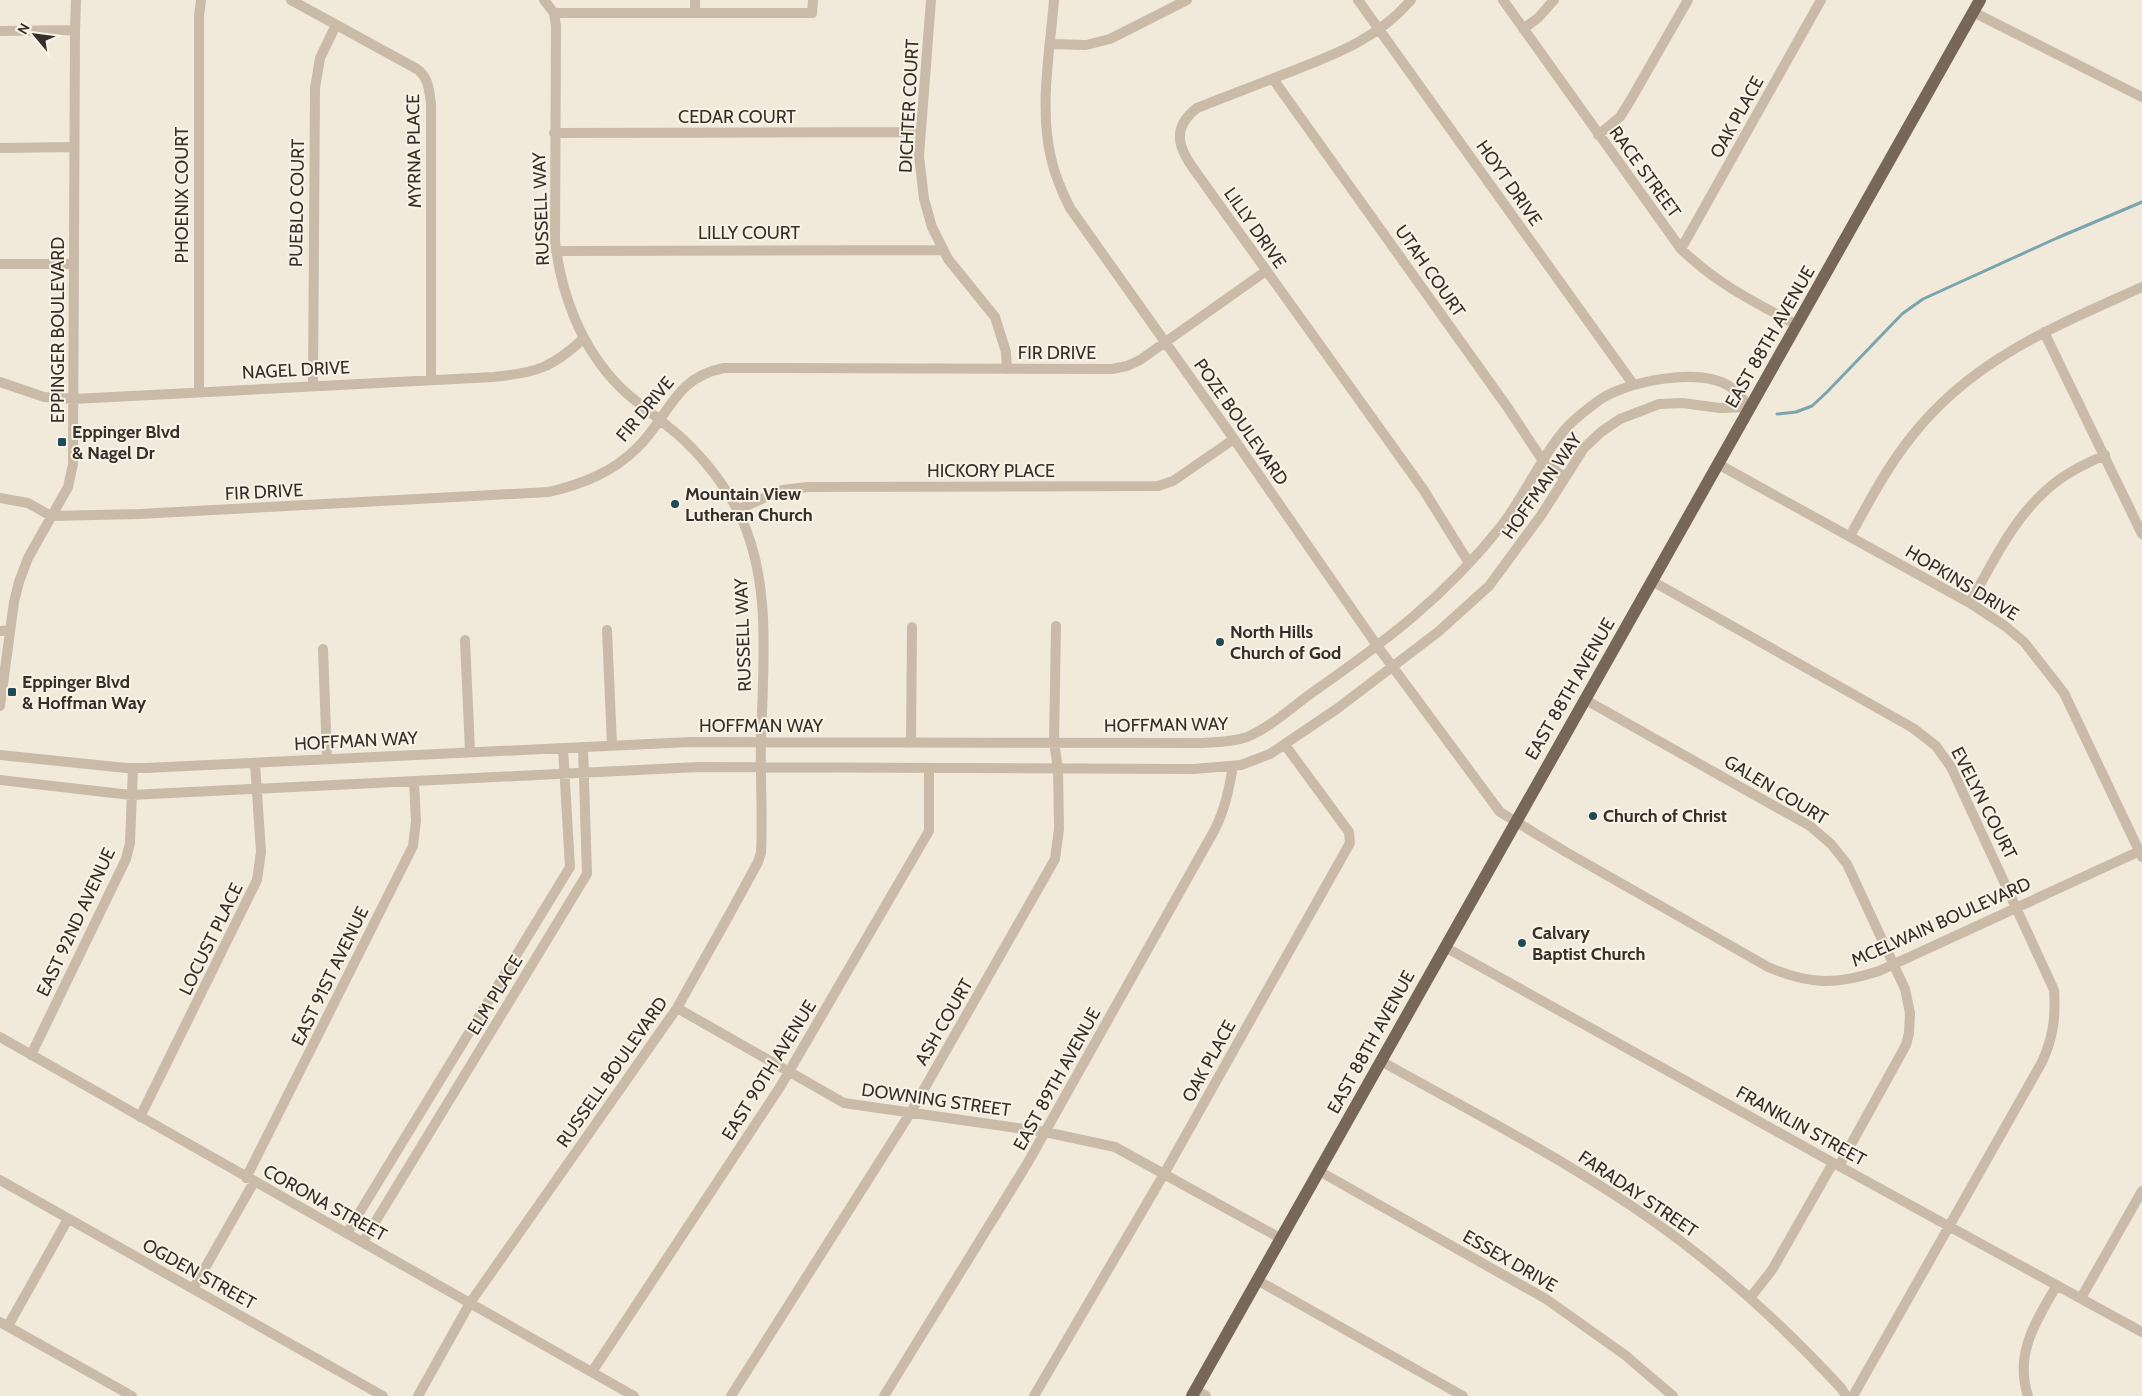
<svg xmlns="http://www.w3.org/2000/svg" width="2142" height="1396" font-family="Cabin,sans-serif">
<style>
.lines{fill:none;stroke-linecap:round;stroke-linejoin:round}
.stream{stroke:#7aa4ae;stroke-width:3}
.minor{stroke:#c9bba7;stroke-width:10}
.major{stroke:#776759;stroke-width:12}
.poi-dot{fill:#1e4b56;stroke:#f9f3e7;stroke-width:2}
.labels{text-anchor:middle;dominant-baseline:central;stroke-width:4;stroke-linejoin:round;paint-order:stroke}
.street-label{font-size:18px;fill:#362e28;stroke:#f9f3e7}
.poi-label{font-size:18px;font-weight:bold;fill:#362e28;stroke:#f9f3e7;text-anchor:start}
</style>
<rect width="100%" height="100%" fill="#f1eadb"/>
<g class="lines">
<path class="stream" d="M1777 414 1796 412 1812 406 1827 392 1902 314 1923 299 2057 238 2142 202"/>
<path class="minor" d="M291 0 417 69C429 78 429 90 431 104V380
M931 0 919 156 924 199 932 227 948 259 995 317 1006 352 1007 369
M1054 0C1050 51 1039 107 1051 158 1055 176 1062 192 1070 208L1234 439 1378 647 1500 812 1566 852 1768 967C1810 985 1836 985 1879 971L2142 850
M1358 0 1633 384
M1411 0C1378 39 1333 55 1287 73 1257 85 1227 96 1197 108 1161 136 1190 162 1208 189L1423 489 1469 563
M1503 0 1681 249C1717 284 1754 302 1797 325
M1973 12 2142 97
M554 13H812L813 0
M695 13V0
M1523 29 1538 18 1554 0
M0 31 75 30
M1051 44 1086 45 1110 39 1187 0
M1273 79 1508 408 1543 461 1564 477
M554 133 920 132
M1598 135 1620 117 1630 101 1688 0
M0 148 74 147
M1681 249 1821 0
M556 251 943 250
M0 264H74
M2044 332 2142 534
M0 382 44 397 74 399 493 377C536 373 552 368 584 338
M313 386 315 88 320 58 336 25
M199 391V16L201 0
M1718 464 1970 603 2005 626 2024 642 2064 693 2142 857
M0 498 28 503 51 516 139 514 549 492C582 484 612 473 637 448 670 416 673 378 724 368L1112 369 1127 366 1140 360 1266 271
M737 510 782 490 808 487 1158 486 1173 481 1234 439
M1850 536C1869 502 1887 467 1912 436 1972 359 2056 326 2142 287
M1652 581 1913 728 1936 746 1951 767 2054 990C2056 1017 2053 1038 2042 1062L1853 1396
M1970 603C1995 558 2017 510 2060 479 2074 469 2089 462 2105 455
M607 630 612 745
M0 631 10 630
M465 640 470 751
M323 649 327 759
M1584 699 1810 826 1831 844 1847 864 1905 989 1910 1013 1909 1033 1906 1045 1839 1166
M0 706 14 602 19 582 28 558 68 487 73 464 75 30 76 0
M911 743 912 627
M0 755 126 768H145L690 742 1203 743C1218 742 1233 742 1247 737 1271 727 1292 707 1313 692 1386 641 1446 596 1502 525 1526 494 1542 454 1569 425 1578 416 1589 408 1598 401 1626 381 1699 367 1729 386 1737 391 1744 401 1751 407
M0 780 131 795 699 767 1194 769 1241 765 1270 754 1338 708 1438 632 1489 586 1542 514 1584 448 1601 432 1620 419 1659 404 1682 403 1720 408 1751 407
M1445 947 1839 1166 2142 1332
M677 1008 844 1103 1045 1132 1115 1147 1280 1238
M0 1037 634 1396
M31 1055 126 859 130 843 133 768
M1381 1061C1482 1118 1589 1171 1682 1242 1740 1286 1792 1335 1841 1388L1846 1396
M140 1117 257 880 261 852 255 763
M1319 1171 1546 1299 1625 1355 1673 1396
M246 1178 413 846 416 821 414 782
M0 1180 383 1396
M347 1233 570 867 563 748
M363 1242 587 874 583 747
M1257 1280 1463 1396
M193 1289 254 1182
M1750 1298 1772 1270 1833 1163
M2081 1298 2142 1191
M0 1322 132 1396
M8 1326 68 1219
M592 1372 780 1087 929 831V768
M1195 1390 1206 1396
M418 1396 470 1303 677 1008 733 908 758 862 761 853C763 815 760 777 761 740 763 664 773 578 737 509 723 483 705 460 684 440 663 421 640 406 620 387 581 348 561 294 555 241L556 26 554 13 544 0
M731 1396 911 1112 1055 859 1059 829 1058 768 1054 743 1056 626
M884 1396 1027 1164 1214 831C1225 810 1229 789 1233 766
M1034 1396 1164 1174 1350 843 1349 832 1285 745
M2028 1396C2014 1354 2036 1321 2057 1285"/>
<path class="major" d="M1192 1396 1980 0"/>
</g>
<g class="poi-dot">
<rect x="57" y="437" width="10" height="10" rx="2.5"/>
<circle cx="675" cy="504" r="5"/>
<circle cx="1220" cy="642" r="5"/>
<rect x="7" y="687" width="10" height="10" rx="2.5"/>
<circle cx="1593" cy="816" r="5"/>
<circle cx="1522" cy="943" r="5"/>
</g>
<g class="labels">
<g class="street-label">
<text transform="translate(909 106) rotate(-87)">DICHTER COURT</text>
<text x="737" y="117">CEDAR COURT</text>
<text transform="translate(1737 117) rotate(-61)">OAK PLACE</text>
<text transform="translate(414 151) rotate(-91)">MYRNA PLACE</text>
<text transform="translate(1645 172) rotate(54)">RACE STREET</text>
<text transform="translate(1509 183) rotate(55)">HOYT DRIVE</text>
<text transform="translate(182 195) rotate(-90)">PHOENIX COURT</text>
<text transform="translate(297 203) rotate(-89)">PUEBLO COURT</text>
<text transform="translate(541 209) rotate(-92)">RUSSELL WAY</text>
<text transform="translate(1255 228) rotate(55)">LILLY DRIVE</text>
<text x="749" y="233">LILLY COURT</text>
<text transform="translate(1430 271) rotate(55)">UTAH COURT</text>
<text transform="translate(58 330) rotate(-90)">EPPINGER BOULEVARD</text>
<text transform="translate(1770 337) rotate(-60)">EAST 88TH AVENUE</text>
<text x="1057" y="353">FIR DRIVE</text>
<text transform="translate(296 370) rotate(-3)">NAGEL DRIVE</text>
<text transform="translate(645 409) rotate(-50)">FIR DRIVE</text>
<text transform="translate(1241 422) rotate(55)">POZE BOULEVARD</text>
<text x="991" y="471">HICKORY PLACE</text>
<text transform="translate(1542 486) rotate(-55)">HOFFMAN WAY</text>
<text transform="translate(264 492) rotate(-3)">FIR DRIVE</text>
<text transform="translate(1962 583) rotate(31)">HOPKINS DRIVE</text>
<text transform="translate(743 635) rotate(-92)">RUSSELL WAY</text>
<text transform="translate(1570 689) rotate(-60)">EAST 88TH AVENUE</text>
<text transform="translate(1166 725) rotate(-1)">HOFFMAN WAY</text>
<text x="761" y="726">HOFFMAN WAY</text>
<text transform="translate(356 741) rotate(-3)">HOFFMAN WAY</text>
<text transform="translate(1776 790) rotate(31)">GALEN COURT</text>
<text transform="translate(1984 803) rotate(63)">EVELYN COURT</text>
<text transform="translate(76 922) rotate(-65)">EAST 92ND AVENUE</text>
<text transform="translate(1941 922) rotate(-24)">MCELWAIN BOULEVARD</text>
<text transform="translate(211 939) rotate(-64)">LOCUST PLACE</text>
<text transform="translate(330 976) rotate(-64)">EAST 91ST AVENUE</text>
<text transform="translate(495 995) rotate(-59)">ELM PLACE</text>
<text transform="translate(944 1022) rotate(-60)">ASH COURT</text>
<text transform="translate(1371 1042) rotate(-61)">EAST 88TH AVENUE</text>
<text transform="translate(1209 1061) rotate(-61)">OAK PLACE</text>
<text transform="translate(769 1070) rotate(-58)">EAST 90TH AVENUE</text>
<text transform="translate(612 1072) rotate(-55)">RUSSELL BOULEVARD</text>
<text transform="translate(1057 1079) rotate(-61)">EAST 89TH AVENUE</text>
<text transform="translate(936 1100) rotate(8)">DOWNING STREET</text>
<text transform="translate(1801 1126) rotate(29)">FRANKLIN STREET</text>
<text transform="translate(1638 1194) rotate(34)">FARADAY STREET</text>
<text transform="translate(325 1203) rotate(29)">CORONA STREET</text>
<text transform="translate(1510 1261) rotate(30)">ESSEX DRIVE</text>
<text transform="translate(199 1274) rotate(29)">OGDEN STREET</text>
</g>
<g class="poi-label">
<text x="72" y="432">Eppinger Blvd<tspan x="72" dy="21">&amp; Nagel Dr</tspan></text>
<text x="685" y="494">Mountain View<tspan x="685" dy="21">Lutheran Church</tspan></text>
<text x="1230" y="632">North Hills<tspan x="1230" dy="21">Church of God</tspan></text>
<text x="22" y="682">Eppinger Blvd<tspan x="22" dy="21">&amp; Hoffman Way</tspan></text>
<text x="1603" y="816">Church of Christ</text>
<text x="1532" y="933">Calvary<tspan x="1532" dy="21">Baptist Church</tspan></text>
</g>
</g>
<g transform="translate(35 35) rotate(299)" stroke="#f9f3e7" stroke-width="4" paint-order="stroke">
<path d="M0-4L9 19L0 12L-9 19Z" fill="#362e28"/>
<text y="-8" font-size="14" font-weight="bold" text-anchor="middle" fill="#362e28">N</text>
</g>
</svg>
